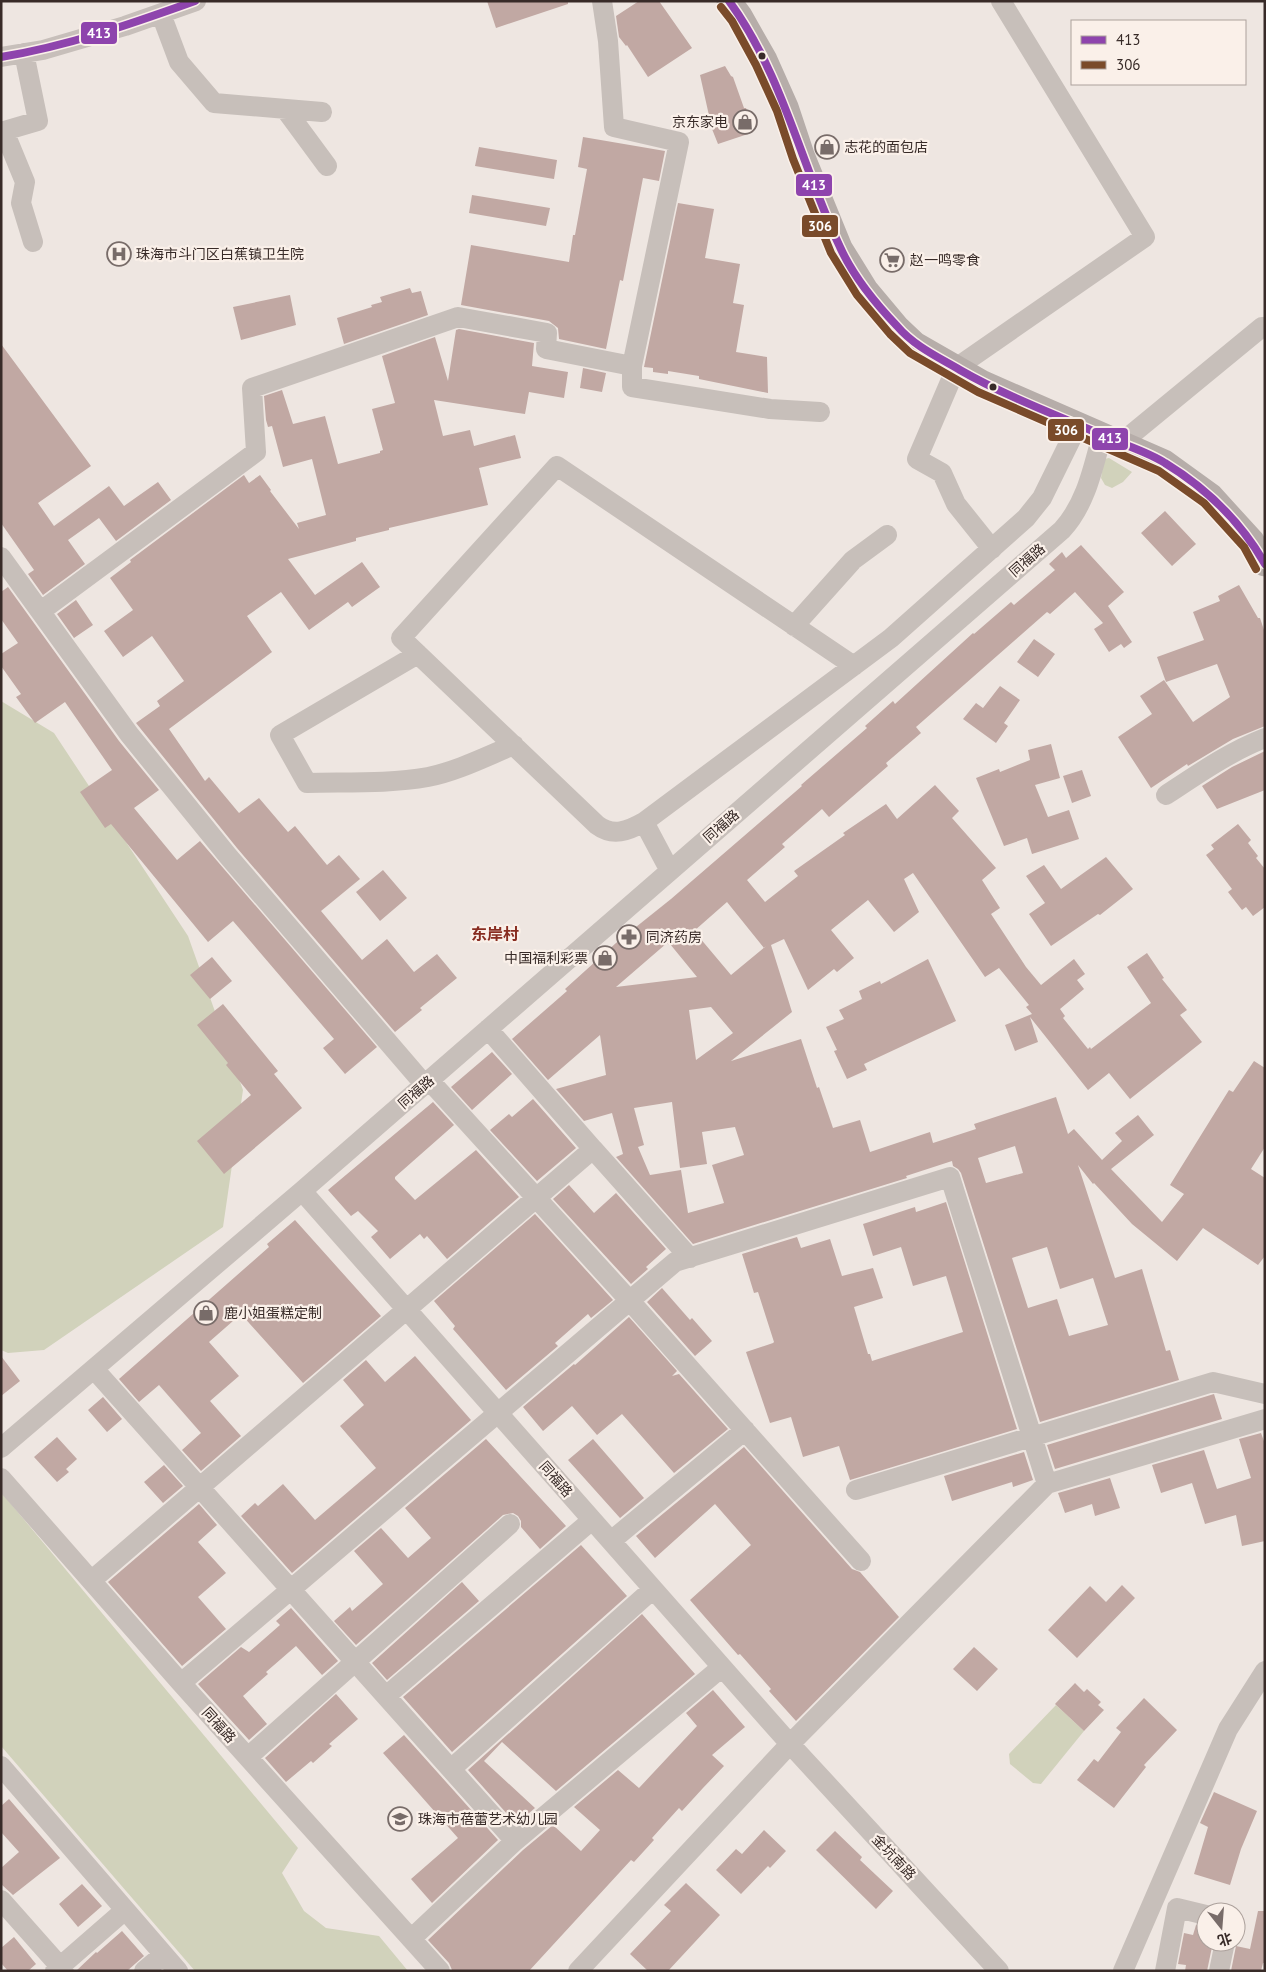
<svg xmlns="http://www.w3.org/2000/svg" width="1266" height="1972" font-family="'PT Sans','Noto Sans SC',sans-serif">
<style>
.green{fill:#d1d2bb}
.building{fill:#c1a8a3;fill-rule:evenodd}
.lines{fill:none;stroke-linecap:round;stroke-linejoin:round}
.minor{stroke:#c7bfba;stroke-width:20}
.major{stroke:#b6ada9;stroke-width:25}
.bus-1-casing{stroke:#faf0e9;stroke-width:11}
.bus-2-casing{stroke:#faf0e9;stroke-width:11}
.bus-1{stroke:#8e44ad;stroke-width:8}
.bus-2{stroke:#7a4b2a;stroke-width:8}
.bus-dot{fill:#382b28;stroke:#faf0e9;stroke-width:2}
.labels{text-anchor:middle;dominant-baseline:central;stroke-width:4.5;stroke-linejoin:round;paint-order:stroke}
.poi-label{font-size:14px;fill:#382b28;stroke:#faf0e9;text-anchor:start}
.street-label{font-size:14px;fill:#382b28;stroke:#faf0e9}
.quarter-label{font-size:16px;font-weight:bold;fill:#882c20;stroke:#faf0e9}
.line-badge{stroke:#faf0e9;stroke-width:2}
.badge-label{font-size:14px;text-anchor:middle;font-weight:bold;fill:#fff}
</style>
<rect width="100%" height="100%" fill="#eee6e1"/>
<path class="green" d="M1109 458 1132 472 1123 482 1112 488 1105 485 1101 478 1104 459Z
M1 701 54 733 188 936 243 1090 223 1227 44 1350 8 1353 1 1350Z
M1 1492 298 1848 282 1873 304 1911 326 1928 379 1936 408 1971H195L1 1746Z
M1056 1705 1084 1731 1041 1784 1033 1783 1010 1764 1009 1754Z"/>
<path class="building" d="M487 1H568V4L496 28Z
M639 1H659L692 48 648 77 627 45 626 46 619 37 616 16Z
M725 66 731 76 733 77 744 108H746L751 121 748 122 751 133 718 144 712 129 700 75Z
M583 137 665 151 659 181 643 178 623 281 620 280 606 349 559 339 558 328 549 321 461 305 471 245 569 262 573 235H575L587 169 578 167Z
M479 147 557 160 554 179 475 166Z
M472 195 550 208 546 226 469 213Z
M678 203 714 209 705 258 740 264 733 303 744 305 736 352 767 357 768 393 699 379V376L668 371V374L653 372V368L644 367Z
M410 288 412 293 421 291 428 315 344 344 337 318 372 307 371 305 382 302 380 297Z
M290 295 296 325 241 340 233 307Z
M459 329 534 343 532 366 568 372 564 398 529 392 525 414 434 400 443 436 470 430 474 446 515 435 521 458 479 468 488 505 389 528V530L356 538V541L288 559 315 595 362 562 380 587 352 607 348 602 309 630 281 592 247 616 272 652 169 729 205 781 209 777 239 813 259 798 288 832 295 826 327 865 339 855 360 879 321 911 362 960 387 939 414 972 437 954 457 978 420 1008 422 1010 395 1032 237 848 136 723 160 706 157 701 184 681 152 636 123 657 104 631 133 610 110 578 131 562 130 560 244 475 249 483 260 475 271 490 270 491 299 529 297 523 326 515 312 459 283 467 272 426 268 427 266 420 264 396 282 390 293 424 325 416 338 464 380 453V451L383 450 372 409 395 403 382 356 435 337 448 381 456 330Z
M1 344 91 466 38 503 54 526 109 486 124 506 158 482 171 500 116 541 99 518 68 540 85 564 43 595 28 574 34 570 1 523Z
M583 368 606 373 602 392 580 388Z
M1165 511 1196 544 1172 566 1141 533Z
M1081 545 1124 592 1108 606 1132 642 1124 648 1121 644 1109 652 1094 629 1103 623 1075 592 1050 614 1047 612 916 727 921 733 886 763 888 766 829 817 822 809 782 844 785 847 747 880 765 902 798 876 794 871 845 835 843 833 886 804 897 819 935 785 959 811 952 818 996 868 982 880 1000 908 991 914 1026 967 1041 985 1074 959 1085 974 1077 980 1084 989 1060 1009 1065 1016 1063 1018 1088 1049 1090 1047 1091 1049 1151 1003 1127 967 1147 953 1164 978 1162 979 1187 1010 1180 1015 1202 1042 1130 1099 1109 1073 1088 1090 1030 1017 1038 1042 1015 1051 1005 1025 1032 1014 1026 1007 1029 1005 999 968 985 977 913 873 904 879 919 912 894 932 868 900 831 930 854 958 837 972 834 969 808 990 784 939 771 945 792 1012 731 1061 801 1039 817 1088 819 1087 833 1128 860 1120 870 1152 930 1132 933 1143 976 1129 974 1124 1056 1097 1068 1134 1074 1129 1102 1160 1122 1141 1115 1133 1138 1115 1154 1135 1111 1169 1162 1222 1184 1194 1170 1185 1229 1090 1233 1092 1254 1061 1265 1068V1147L1251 1169 1265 1178V1256L1258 1265 1203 1228 1177 1261 1132 1224 1094 1183 1093 1184 1078 1165 1115 1278 1142 1269 1166 1351 1170 1350 1179 1380 1040 1422 961 1173 958 1169 953 1166 952 1161 906 1176 907 1178 693 1244 616 1157 623 1154 612 1113 584 1121 556 1089 606 1075 600 1035 548 1080 512 1039 567 991 565 989 616 943 671 899 802 786 801 785 867 728 865 726 893 701 895 704 973 633 974 634 1011 602 1014 605 1055 570 1049 564 1062 552 1066 558ZM727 902 764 948 766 946 731 975 694 931ZM667 943 669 945 670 944 697 977 616 987ZM711 1007 733 1033 696 1060 689 1010ZM672 1102 680 1168 707 1164 702 1132 735 1127 744 1155 712 1165 724 1203 688 1213 681 1170 650 1175 638 1147 644 1145 634 1108ZM1015 1146 1023 1173 986 1183 978 1158ZM1047 1247 1060 1289 1093 1278 1108 1325 1069 1336 1057 1299 1028 1308 1012 1258Z
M1239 585 1258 618H1260L1265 633V726L1233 739 1188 766 1187 764 1151 788 1118 737 1152 714 1140 696 1164 680 1193 722 1230 697 1217 664 1166 682 1157 657 1204 640 1193 612 1220 601 1218 596Z
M8 587 119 741 159 790 134 808 177 860 200 841 377 1047 345 1074 323 1048 334 1039 233 921 208 942 111 824 105 828 80 792 112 770 65 702 35 723 16 697 21 694 1 666V654L18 643 1 619V592Z
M76 600 93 625 74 638 57 614Z
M1034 639 1055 654 1038 677 1017 662Z
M1000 686 1020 700 1004 723 1008 726 996 743 963 719 976 703 983 708Z
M1051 744 1060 778 1035 785 1048 817 1069 810 1079 839 1032 854 1027 838 1004 846 976 778 999 769 1000 772 1030 760 1028 750Z
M1265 751V790L1217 809 1202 786 1232 767Z
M1082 770 1091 796 1072 803 1063 776Z
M1238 824 1251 840 1248 843 1258 856 1256 858 1265 869V907L1253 916 1246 907 1242 910 1228 892 1232 889 1206 855 1214 849 1211 845Z
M1106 857 1133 889 1100 915 1098 914 1051 946 1029 914 1045 903 1026 876 1044 865 1061 889Z
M383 870 407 898 380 921 356 892Z
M212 957 232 981 210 999 190 975Z
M928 959 956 1021 864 1064 867 1070 847 1079 834 1051 837 1050 826 1027 844 1019 839 1010 862 999 859 991 880 981 881 984Z
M223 1004 278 1071 274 1074 302 1108 224 1174 197 1141 251 1095 226 1065 228 1063 197 1025Z
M492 1052 512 1074 472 1110 451 1087Z
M533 1099 576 1148 537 1181 490 1130 509 1114 512 1117Z
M433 1102 454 1125 395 1177V1179L415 1200 476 1150 519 1197 447 1259 427 1236 424 1239 420 1234 390 1259 371 1237 378 1231 358 1211 351 1216 328 1190Z
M569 1185 594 1213 616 1193 666 1249 646 1267 648 1269 631 1284 553 1199Z
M946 1202 1017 1429 850 1480 839 1446 803 1457 791 1417 770 1423 746 1352 773 1343 774 1342 758 1292 754 1293 742 1254 797 1237 801 1248 830 1239 842 1276 873 1268 883 1298 854 1307 868 1354H870L872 1361 963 1332 946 1276 913 1286 901 1247 873 1256 863 1224 915 1207 916 1212Z
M535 1214 613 1300 591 1318 588 1314 555 1343 558 1346 506 1390 453 1329 455 1326 434 1301Z
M295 1220 381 1316 303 1383 241 1314 209 1342 239 1376 210 1401 241 1436 201 1471 182 1450 201 1433 159 1385 139 1402 119 1379 269 1247 267 1244Z
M662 1288 690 1320 692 1318 712 1341 695 1356 647 1302Z
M629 1317 677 1371 672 1376 679 1374 728 1429 674 1473 622 1414 597 1435 572 1406 543 1431 523 1407 574 1364 575 1365Z
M1 1356 20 1381 1 1396Z
M415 1356 471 1420 292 1573 241 1516 255 1503 258 1506 283 1484 315 1520 376 1468 340 1426 364 1405 343 1380 366 1360 385 1382Z
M1214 1394 1222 1419 1055 1469 1047 1445Z
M103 1397 122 1419 107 1432 88 1410Z
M1261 1433 1265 1444V1541L1242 1546 1236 1515 1205 1524 1192 1483 1161 1493 1152 1465 1204 1450 1217 1489 1251 1478 1239 1439Z
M57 1437 77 1459 66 1469 69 1472 57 1482 34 1457Z
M486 1439 566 1526 540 1549 521 1527V1521L518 1516 513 1513 503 1515 356 1645 334 1621 350 1607 352 1611 383 1584 354 1551 381 1528 408 1558 431 1538 405 1508Z
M593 1439 644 1498 620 1518 568 1460Z
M744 1447 852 1569 860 1572 899 1617 796 1721 769 1691 771 1689 740 1654 738 1655 690 1600 751 1545 715 1504 655 1558 636 1536Z
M1024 1452 1033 1480 1013 1487 1012 1482 952 1501 944 1476Z
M164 1465 183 1486 163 1503 144 1482Z
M1110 1478 1120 1508 1095 1516 1092 1504 1065 1513 1058 1493Z
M199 1504 217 1525 198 1542 226 1573 198 1597 226 1629 182 1666 108 1582Z
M581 1545 627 1596 452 1752 403 1697Z
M462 1582 479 1601 387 1680 372 1663Z
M1122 1585 1135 1598 1077 1658 1048 1630 1090 1586 1106 1602Z
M291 1608 338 1661 322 1675 296 1646 266 1672 268 1674 243 1696 267 1724 249 1740 198 1684 241 1647 249 1652 280 1625 276 1621Z
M642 1614 695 1674 556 1791 502 1742 484 1761 535 1808 516 1824 468 1770Z
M974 1647 998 1669 977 1691 953 1669Z
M1075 1683 1084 1692 1087 1689 1101 1702 1098 1705 1104 1710 1084 1731 1055 1704Z
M713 1690 745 1727 712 1755 724 1766 703 1788 682 1811 679 1808 652 1838 654 1840 634 1862 631 1860 529 1971 452 1970 449 1963 428 1940 523 1850 553 1825 581 1851 600 1830 574 1807 618 1770 639 1788 697 1726 686 1713Z
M336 1694 358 1719 329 1744 332 1746 313 1763 311 1761 286 1782 265 1758Z
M1144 1698 1177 1730 1144 1765 1146 1767 1114 1808 1077 1780 1094 1759 1098 1762 1121 1732 1116 1728Z
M404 1735 498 1840 432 1903 411 1879 458 1838 383 1753Z
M1214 1792 1257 1811 1241 1849 1230 1885 1194 1874 1208 1827 1200 1823Z
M9 1799 60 1858 13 1895 1 1884V1868L19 1852 1 1832V1806Z
M764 1830 786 1851 770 1868 768 1866 741 1894 716 1870 736 1849 742 1854Z
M835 1831 862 1857 860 1860 893 1891 876 1909 816 1850Z
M686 1883 720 1915 668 1971H648L630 1954 671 1911 664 1905Z
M82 1884 102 1906 78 1927 59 1904Z
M1258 1911H1265V1963H1263L1261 1971H1231L1236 1946 1250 1949Z
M1196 1925 1206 1927V1942H1213L1207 1971H1185L1186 1965 1178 1964 1184 1933 1193 1935Z
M122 1931 144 1956 127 1971H76L96 1952 97 1953Z
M14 1937 36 1964 28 1971H8L1 1963V1948Z"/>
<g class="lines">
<path class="minor" d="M602 1 608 41 614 127 679 142 632 366V387L770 409 820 412
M161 14 179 62 214 103 322 112
M24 53 38 121 4 131 25 182 21 203 33 242
M1 57 43 50 125 26 196 1
M285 109 327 166
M1121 443 1262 327
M992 549 956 504 942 473 917 459 956 368 1145 237 1001 1
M1 557 129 734 228 856 424 1084
M41 611 256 452 252 388 458 317 547 333 546 349 632 366
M794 626 853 560 887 535
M418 654 280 735 307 783C347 782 389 784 428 777 458 771 487 756 514 745
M854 666 557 466 401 638 597 825C613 837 628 831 644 822L891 638 1026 518 1042 498 1078 425
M1166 795C1198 774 1229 752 1265 738
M644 822 670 871
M429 1080 630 1301 861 1561
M593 1149 690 1258
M302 1191 790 1744 999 1971
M94 1369 515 1841
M1 1448 302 1191 1062 530C1086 504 1093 468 1102 435
M1 1478 181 1683 440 1971
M856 1490 1213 1382 1265 1394
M611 1541 745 1430
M92 1580 593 1149 488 1029
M181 1683 675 1262 950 1177 1047 1484
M386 1696 592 1520
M248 1757 510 1524
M1 1766 178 1971
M451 1769 653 1589
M1 1900 64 1971
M411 1939 515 1841 722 1667
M55 1971 125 1910
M144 1971 163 1955
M578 1971 790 1744 1047 1484 1265 1419
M1123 1971 1228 1729 1265 1671
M1165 1971 1177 1908 1206 1915
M1219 1971 1225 1942"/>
<path class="major" d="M729 1 740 16 765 60 786 107 802 155 840 248 866 290 897 327 915 344 983 383 1164 462 1211 496 1252 541 1265 564"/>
<g class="bus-1-casing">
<path id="bus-1" d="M729 1C783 75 801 165 840 247 853 276 875 303 897 326 914 346 938 357 960 370 1007 397 1059 416 1109 438 1127 446 1148 452 1165 463 1206 488 1241 522 1265 564
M1 57C68 46 131 24 195 1"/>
</g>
<g class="bus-2-casing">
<path id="bus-2" d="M721 7 732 21 756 65 777 111 793 159 831 253 857 295 890 334 910 353 978 392 1159 471 1204 503 1244 547 1256 569"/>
</g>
<use href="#bus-1" class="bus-1"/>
<use href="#bus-2" class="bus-2"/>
</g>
<defs>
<g id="shop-ring" transform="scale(1.25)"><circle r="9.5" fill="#faf0e9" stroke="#786c69" stroke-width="1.5"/><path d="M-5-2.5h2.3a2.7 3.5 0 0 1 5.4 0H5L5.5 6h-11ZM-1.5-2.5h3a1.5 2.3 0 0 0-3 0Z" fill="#786c69"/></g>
<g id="hospital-ring" transform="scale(1.25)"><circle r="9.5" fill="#faf0e9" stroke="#786c69" stroke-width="1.5"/><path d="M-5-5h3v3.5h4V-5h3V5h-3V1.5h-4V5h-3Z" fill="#786c69"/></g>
<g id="supermarket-ring" transform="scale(1.25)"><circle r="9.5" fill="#faf0e9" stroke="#786c69" stroke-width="1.5"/><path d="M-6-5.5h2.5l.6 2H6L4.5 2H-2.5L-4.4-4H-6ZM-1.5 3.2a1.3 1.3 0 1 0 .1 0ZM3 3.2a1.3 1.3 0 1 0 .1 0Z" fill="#786c69"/></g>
<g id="pharmacy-ring" transform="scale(1.25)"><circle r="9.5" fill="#faf0e9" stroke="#786c69" stroke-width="1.5"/><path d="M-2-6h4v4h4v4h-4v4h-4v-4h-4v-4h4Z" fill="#786c69"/></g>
<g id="school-ring" transform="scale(1.25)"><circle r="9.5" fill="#faf0e9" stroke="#786c69" stroke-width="1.5"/><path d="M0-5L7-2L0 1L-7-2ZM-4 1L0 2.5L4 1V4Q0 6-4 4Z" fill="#786c69"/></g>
</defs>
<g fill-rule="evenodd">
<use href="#shop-ring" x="745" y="122"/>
<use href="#shop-ring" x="827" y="147"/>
<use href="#hospital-ring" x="119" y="254"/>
<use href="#supermarket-ring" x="892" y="260"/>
<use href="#pharmacy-ring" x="629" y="937"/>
<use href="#shop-ring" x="605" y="958"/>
<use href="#shop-ring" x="206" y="1313"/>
<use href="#school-ring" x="400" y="1819"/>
</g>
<g class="bus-dot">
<circle cx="762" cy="56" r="4.5"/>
<circle cx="993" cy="387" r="4.5"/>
</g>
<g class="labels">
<g class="poi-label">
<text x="728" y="122" text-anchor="end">京东家电</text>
<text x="844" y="147">志花的面包店</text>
<text x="136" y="254">珠海市斗门区白蕉镇卫生院</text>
<text x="910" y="260">赵一鸣零食</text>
<text x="646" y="937">同济药房</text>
<text x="588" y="958" text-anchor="end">中国福利彩票</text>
<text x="224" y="1313">鹿小姐蛋糕定制</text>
<text x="418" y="1819">珠海市蓓蕾艺术幼儿园</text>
</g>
<g class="street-label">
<text transform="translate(1027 560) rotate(-41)">同福路</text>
<text transform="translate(721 826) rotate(-41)">同福路</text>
<text transform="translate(416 1092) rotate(-41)">同福路</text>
<text transform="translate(556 1479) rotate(49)">同福路</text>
<text transform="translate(219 1725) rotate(48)">同福路</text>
<text transform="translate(894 1857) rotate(47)">金坑南路</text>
</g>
<g class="quarter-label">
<text x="495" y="934">东岸村</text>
</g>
</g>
<g class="line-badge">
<rect x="80" y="21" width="38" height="24" rx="5" fill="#8e44ad"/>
<rect x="795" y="173" width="38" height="24" rx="5" fill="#8e44ad"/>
<rect x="801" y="214" width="38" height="24" rx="5" fill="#7a4b2a"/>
<rect x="1047" y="418" width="38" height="24" rx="5" fill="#7a4b2a"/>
<rect x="1091" y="427" width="38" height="24" rx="5" fill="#8e44ad"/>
</g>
<g class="badge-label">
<text x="99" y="38">413</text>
<text x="814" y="190">413</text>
<text x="820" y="231">306</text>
<text x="1066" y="435">306</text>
<text x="1110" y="443">413</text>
</g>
<rect width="1266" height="1972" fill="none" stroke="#382b28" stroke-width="5"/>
<rect x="1071" y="20" width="175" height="65" fill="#faf0e9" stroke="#aca19c"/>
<rect x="1081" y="36" width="25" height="8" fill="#8e44ad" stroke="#aca19c"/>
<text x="1116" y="45" font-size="15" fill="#382b28">413</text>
<rect x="1081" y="61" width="25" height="8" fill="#7a4b2a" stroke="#aca19c"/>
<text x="1116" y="70" font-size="15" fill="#382b28">306</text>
<g transform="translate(1221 1927) rotate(163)"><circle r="24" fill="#faf0e9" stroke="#aca19c"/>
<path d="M0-4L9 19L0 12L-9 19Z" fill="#786c69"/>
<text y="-8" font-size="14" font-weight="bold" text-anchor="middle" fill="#382b28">北</text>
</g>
</svg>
